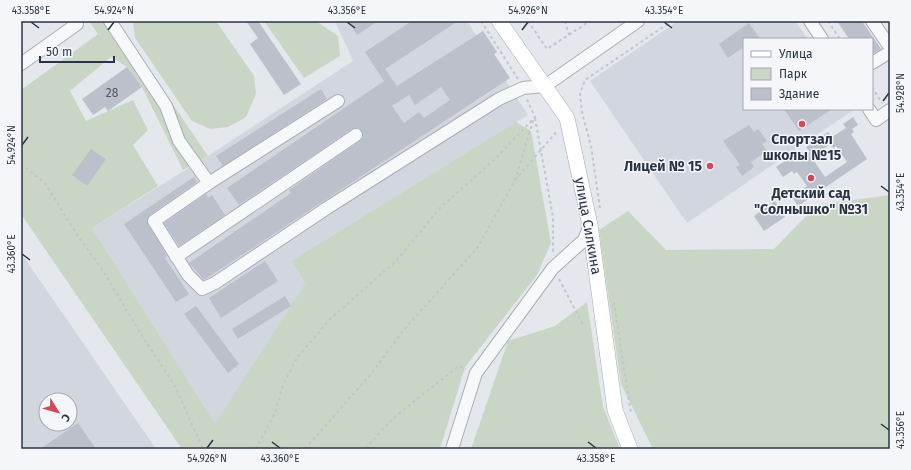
<svg xmlns="http://www.w3.org/2000/svg" width="911" height="470" font-family="'Fira Sans',sans-serif">
<style>
.built{fill:#d2d6de;fill-rule:evenodd}
.green{fill:#c9d6c5}
.building{fill:#bbc0ca;fill-rule:evenodd}
.lines{fill:none;stroke-linecap:round;stroke-linejoin:round}
.minor-casing{stroke:#a9aeb7;stroke-width:14}
.major-casing{stroke:#a3abb8;stroke-width:16}
.path{stroke:#c2c5cb;stroke-width:2;stroke-dasharray:3 3;stroke-linecap:butt}
.minor{stroke:#f7f8fa;stroke-width:12}
.major{stroke:#fff;stroke-width:15}
.ticks{fill:none;stroke:#2b3445;stroke-width:1.5}
.poi-dot{fill:#d1495b;stroke:#f4f6f9;stroke-width:1.5}
.labels{text-anchor:middle;dominant-baseline:central;stroke-width:3;stroke-linejoin:round;paint-order:stroke}
.number-label{font-size:12px;fill:#4f5766}
.poi-label{font-size:14px;font-weight:bold;fill:#2b3445;stroke:#f4f6f9}
.street-label{font-size:14px;fill:#2b3445;stroke:#f4f6f9}
.neatline{fill:none;stroke:#2b3445;stroke-width:1.5}
.ticks-label{font-size:10px;text-anchor:middle;fill:#2b3445}
</style>
<rect width="100%" height="100%" fill="#e4e7ec"/>
<path class="built" d="M335 21H467L528 115 291 261 305 283 215 425 92 228 208 156 353 61Z
M678 21H795L808 39H744V109H855L687 223 590 81Z
M21 253 156 449H21ZM46 400H70V424H46Z"/>
<path class="green" d="M89 21H116L208 156 183 170 142 87 127 67 111 57 70 91 86 121 133 100 148 130 133 145 158 186 92 228 215 424 305 283 291 261 516 122 531 131 551 243 537 275 465 367 440 449H182L21 214V90L98 34Z
M133 21H216L254 76 256 94 246 117 228 127 210 129 192 121 135 38Z
M264 21H316L338 36 340 56 304 78Z
M890 195V449H653L621 384 599 230 628 211 666 250 774 249 817 205Z
M587 302 603 407 620 449H471L508 341 555 326Z"/>
<path class="building" d="M246 21H258L301 84 284 95 250 44 258 38Z
M348 21H378L357 35Z
M412 21H458L385 69 397 86 483 31 497 52 494 54 510 78 204 280 189 263 291 193 289 190 360 141 363 138 362 131 359 128 352 129 239 205 227 188 384 81 365 52ZM441 87 450 100 424 118 419 112 404 123 392 106 409 95 415 105Z
M837 21H862L881 49 872 54V39H849Z
M749 23 760 39H744V47L728 58 719 44Z
M127 67 142 87 108 111 105 107 93 115 82 99Z
M321 89 327 99 223 166 216 156Z
M784 109H832L799 131Z
M853 117 858 125 852 129 854 132 851 134 867 159 798 206 792 197 807 186 797 172 794 174 792 171 783 177 776 167 791 157 795 162 810 152 806 147 828 132 832 137 846 128 843 124ZM830 144 833 148 836 146 847 162 825 177 814 161 817 158 815 155Z
M749 125 754 132 758 129 767 141 762 144 767 151 751 162 754 167 742 176 736 167 740 165 723 141Z
M91 149 106 159 87 186 72 175Z
M194 177 197 182 150 215 147 221 167 256 165 258 189 294 176 302 124 224Z
M206 194 208 198 212 195 225 215 179 246 164 223Z
M775 201 785 217 764 231 754 216Z
M265 261 278 281 221 318 209 298Z
M285 296 291 306 238 339 232 329Z
M196 306 239 364 228 373 184 314Z
M78 423 96 449H40Z"/>
<g class="lines">
<g class="minor-casing">
<path id="minor" d="M110 21 166 106 179 141 209 183
M810 21 822 39
M872 21 890 47
M872 63 890 52
M21 64 77 24 74 21
M338 101 209 183 154 221 188 275 202 289 215 283 327 208 499 99 523 88 545 86 638 21
M869 109 876 120 890 110
M176 257 356 135
M452 449 476 373 553 268 584 240 590 225"/>
</g>
<g class="major-casing">
<path id="major" d="M499 21 567 118 590 225 615 410 630 449"/>
</g>
<path class="path" d="M481 21 518 79
M528 21 547 49 590 21
M565 21 569 35
M828 21 840 39
M802 39 806 36
M872 87 882 103
M535 118 553 217V254
M21 164 45 183 74 230 105 274 141 334 175 386 203 449
M515 180 558 130
M600 208 591 146 582 112 580 93 585 80 672 21
M559 279 583 325
M614 302 631 414
M256 449 276 410 283 385 297 358 329 320 395 262 440 208 494 160 535 117 526 97
M305 449 371 374 403 331 478 247 515 180 534 118
M366 449C390 416 427 392 459 366L466 369"/>
<use href="#minor" class="minor"/>
<use href="#major" class="major"/>
</g>
<path class="ticks" d="M31 22 39 28M347 22 355 28M664 22 672 28M108 30 114 22M522 30 528 22M883 101 889 93M22 145 28 137M881 186 889 192M22 254 30 260M881 424 889 430M272 442 280 448M588 442 596 448M207 448 213 440"/>
<g class="poi-dot">
<circle cx="802" cy="124" r="4"/>
<circle cx="710" cy="166" r="4"/>
<circle cx="811" cy="178" r="4"/>
</g>
<g class="labels">
<g class="number-label">
<text x="112" y="93">28</text>
</g>
<g class="poi-label">
<text x="802" y="139">Спортзал<tspan x="802" dy="16">школы №15</tspan></text>
<text x="702" y="166" text-anchor="end">Лицей № 15</text>
<text x="811" y="193">Детский сад<tspan x="811" dy="16">"Солнышко" №31</tspan></text>
</g>
<g class="street-label">
<text transform="translate(588 226) rotate(80)">улица Силкина</text>
</g>
</g>
<rect width="911" height="470" fill="none" stroke="#f4f6f9" stroke-width="44"/>
<rect x="743" y="38" width="130" height="72" fill="#f4f6f9" stroke="#a4a8b1"/>
<rect x="751" y="51" width="20" height="6" fill="#ffffff" stroke="#a4a8b1"/>
<text x="779" y="58" font-size="12" fill="#2b3445">Улица</text>
<rect x="751" y="68" width="20" height="12" fill="#c9d6c5" stroke="#a4a8b1"/>
<text x="779" y="78" font-size="12" fill="#2b3445">Парк</text>
<rect x="751" y="88" width="20" height="12" fill="#bbc0ca" stroke="#a4a8b1"/>
<text x="779" y="98" font-size="12" fill="#2b3445">Здание</text>
<g transform="translate(58 412) rotate(127)"><circle r="19" fill="#f4f6f9" stroke="#a4a8b1"/>
<path d="M0-3L7 15L0 10L-7 15Z" fill="#d1495b"/>
<text y="-6" font-size="11" font-weight="bold" text-anchor="middle" fill="#2b3445">С</text>
</g>
<path d="M40 56v6h74v-6" fill="none" stroke="#2b3445" stroke-width="2"/>
<text x="46" y="56" font-size="12" fill="#2b3445" stroke="#f4f6f9" stroke-width="3" paint-order="stroke">50 m</text>
<rect x="22" y="22" width="867" height="426" class="neatline"/>
<g class="ticks-label">
<text x="31" y="14">43.358°E</text>
<text x="114" y="14">54.924°N</text>
<text x="347" y="14">43.356°E</text>
<text x="528" y="14">54.926°N</text>
<text x="664" y="14">43.354°E</text>
<text transform="translate(900 93) rotate(-90)" y="4">54.928°N</text>
<text transform="translate(11 145) rotate(-90)" y="4">54.924°N</text>
<text transform="translate(900 192) rotate(-90)" y="4">43.354°E</text>
<text transform="translate(11 254) rotate(-90)" y="4">43.360°E</text>
<text transform="translate(900 430) rotate(-90)" y="4">43.356°E</text>
<text x="207" y="462">54.926°N</text>
<text x="280" y="462">43.360°E</text>
<text x="596" y="462">43.358°E</text>
</g>
</svg>
